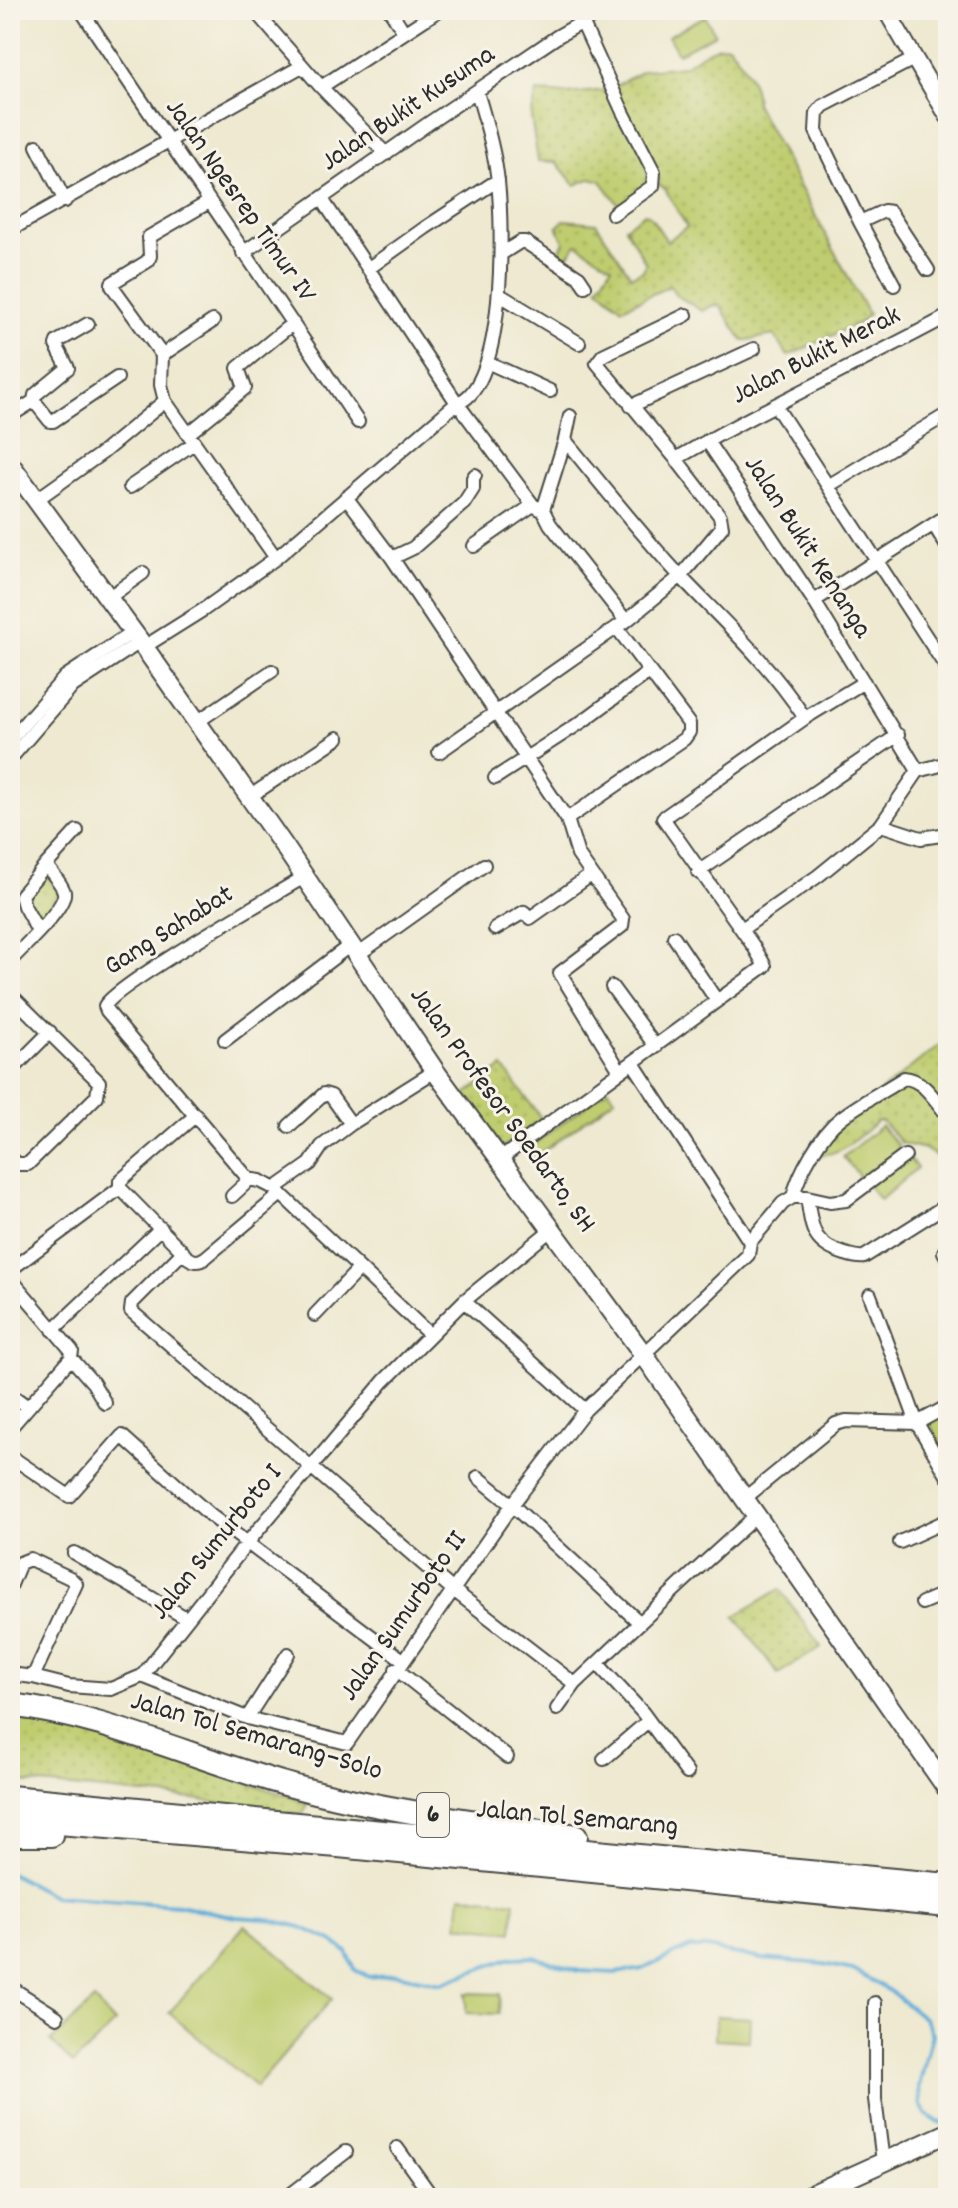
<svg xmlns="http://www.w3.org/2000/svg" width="958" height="2208" font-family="Dekko,sans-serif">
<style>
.grass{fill:url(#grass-dots);stroke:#757c4d;stroke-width:2}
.garden{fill:#bfcd6f;stroke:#757c4d;stroke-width:2}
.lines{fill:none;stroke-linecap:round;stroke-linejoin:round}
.stream{stroke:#5fadd9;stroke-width:4}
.minor-casing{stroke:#484844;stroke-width:16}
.tertiary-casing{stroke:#484844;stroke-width:20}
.secondary-casing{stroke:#484844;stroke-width:22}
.motorway-casing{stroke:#484844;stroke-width:26}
.minor{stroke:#fff;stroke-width:12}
.tertiary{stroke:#fff;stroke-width:16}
.secondary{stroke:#fff;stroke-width:18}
.motorway{stroke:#fff;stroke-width:22}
.labels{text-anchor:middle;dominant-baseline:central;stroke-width:6;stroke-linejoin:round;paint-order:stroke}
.shield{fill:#f7f3e8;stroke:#686764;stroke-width:2}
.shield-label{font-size:26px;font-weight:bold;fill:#2b2b2b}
.street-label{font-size:28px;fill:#2b2b2b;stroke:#f7f3e8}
</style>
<defs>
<pattern id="grass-dots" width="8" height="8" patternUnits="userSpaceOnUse" patternTransform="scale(2)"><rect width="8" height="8" fill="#bfcd6f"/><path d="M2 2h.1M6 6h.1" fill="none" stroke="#a4b060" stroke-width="1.8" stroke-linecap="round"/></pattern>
</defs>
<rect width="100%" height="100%" fill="#f7f3e8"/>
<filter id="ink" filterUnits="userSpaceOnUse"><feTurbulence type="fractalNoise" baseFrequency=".0125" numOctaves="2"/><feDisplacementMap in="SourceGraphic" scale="16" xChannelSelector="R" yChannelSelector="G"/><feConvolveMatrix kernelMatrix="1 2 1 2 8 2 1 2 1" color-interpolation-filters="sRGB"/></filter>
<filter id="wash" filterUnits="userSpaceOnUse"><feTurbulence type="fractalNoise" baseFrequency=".006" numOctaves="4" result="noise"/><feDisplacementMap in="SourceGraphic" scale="32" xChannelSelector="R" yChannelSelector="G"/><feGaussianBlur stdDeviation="1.8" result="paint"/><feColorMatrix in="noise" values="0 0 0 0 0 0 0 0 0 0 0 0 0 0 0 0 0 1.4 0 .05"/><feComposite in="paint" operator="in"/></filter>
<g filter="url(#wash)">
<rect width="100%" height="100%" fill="#eee9d0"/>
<path class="grass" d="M728 45C743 63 756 81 756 105L868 314 863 321 788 356 774 335 743 341 720 306 713 305 702 311 676 295 670 286 622 308 598 287 612 266 577 244 564 261 558 255 564 241 557 227 564 220 596 223 631 276 643 271 646 264 625 227 645 213 650 216 667 241 687 227 665 189 653 181 619 205 601 181 592 178 575 185 556 162 538 161 531 117 537 92 566 94 608 90 644 70 684 66 703 53 718 46Z
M49 877 61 890 48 910 41 914 30 909C25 896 34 887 43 878Z
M948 1038V1164L925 1149 901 1143 882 1121H877C860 1136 834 1162 811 1153L861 1107Z
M503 1067 542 1119 502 1148 463 1096Z
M780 1589 821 1647 778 1674 735 1616Z
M10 1718C104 1733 195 1767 286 1795L307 1803V1807L303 1813 283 1814 194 1799 10 1781Z"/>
<path class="garden" d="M705 16 715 34 678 54 668 36Z
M608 1089 615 1098 533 1159 526 1150Z
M881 1126 917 1168 880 1200 843 1157Z
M948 1409V1459L928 1420Z
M461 1895 515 1902 512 1932 458 1925Z
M245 1925 332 1999 256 2087 169 2013Z
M466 1993 500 1994 499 2014 466 2013Z
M94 2000 115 2023 73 2064 51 2041Z
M716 2016 750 2018 749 2041 715 2039Z"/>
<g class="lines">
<path class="stream" d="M10 1873 53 1896 178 1905 236 1917 266 1919 301 1927 332 1941 347 1952 355 1970 369 1977 396 1974 441 1983 510 1958 534 1957 579 1971 615 1973 643 1969 688 1948H707L762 1959 823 1964 853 1970 890 1991 925 2019 932 2034 919 2086 920 2103 926 2114 938 2122 948 2124"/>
</g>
</g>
<g filter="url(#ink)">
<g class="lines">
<g class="minor-casing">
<path id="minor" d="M81 10C172 148 267 283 358 422
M254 10 321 87 386 154
M390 10 404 32
M582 22 622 110 654 172 653 186 613 214
M321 87 439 10
M37 146 65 201
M322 199 457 403 533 505
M209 202 149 237 150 256 148 261 112 283V286L162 355 161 385 165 401 276 558
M860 222 884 211 890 212 928 270
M10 230 302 66
M243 253 429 123 558 36 604 10
M501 254 520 242H525L579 277 585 286
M369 268 425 228 498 180
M894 285 860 222 816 131 817 113 823 106 914 59
M500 295 579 343
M686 315 603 355 597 363 676 459C764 407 858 365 948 316
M162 355 213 321
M487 362 550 391
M34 401 35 395 68 368 56 345 57 342 88 324
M775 405 948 670
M631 406 754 349
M10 416 34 401 50 421H53L117 378
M570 416 565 440 543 510 550 524 626 621
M188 434 245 388 238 368 293 323
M565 440C603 486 640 533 680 576 727 625 767 661 805 718
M707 441 814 601 918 771
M828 486 946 415
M130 487 194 443
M346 497 392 558 567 819 578 855 623 919 622 926 560 973 620 1071
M36 500 102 453 165 401
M934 525 948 548
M474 546 533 505 540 509
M392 558 413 548 464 503 473 489V478L475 475
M108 598 143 573
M814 601 948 515
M144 647 203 610 276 558 457 403C506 388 503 226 498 182 495 152 486 121 477 92
M197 722 272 671
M10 740 65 677 133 632
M439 752 626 621 681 576 722 527 720 516 676 459
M10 759 73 686 140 642
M918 771 948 763
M495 778 583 721 649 672
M249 797 338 738
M567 819 684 739 689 732V724L617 628
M881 825 921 838 948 834
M46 865 77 831
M698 872 898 735
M495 929 524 912 530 918 591 875
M742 929 818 876 881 825 918 771
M674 937 717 1001
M356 956 484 865
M10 961C21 949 67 907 64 892 62 883 51 873 46 865L21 895 24 906 38 931
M612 987 656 1047
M10 994 99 1082 97 1096 28 1164H17L10 1157
M225 1040 349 946
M633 1063 750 1242
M10 1072 50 1032
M196 1115 120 1181V1188L183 1252 132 1303 131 1311 452 1589 575 1684 682 1583 757 1515
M351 1124 435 1071
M500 1159 765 966 754 947 663 818 805 718 864 682
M247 1179 260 1181 278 1190
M281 1194 430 1335
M281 1194 278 1190 280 1185 310 1164 322 1146 351 1124 331 1096 324 1094 289 1126
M232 1196 246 1183V1176L107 1011 105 1006C115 985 273 896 304 877
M793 1197C798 1174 821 1133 841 1118 860 1103 884 1091 904 1078 924 1079 936 1102 948 1116
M807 1197 830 1202 846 1200 905 1156
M944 1252 948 1259
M183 1254C191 1260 196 1264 205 1258L281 1194
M10 1270 120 1188
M10 1278 72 1351 71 1358 93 1383 105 1403
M870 1295 917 1423 948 1477
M464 1301 585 1410
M315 1315 359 1269
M53 1330 161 1228
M10 1394 28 1407
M10 1428 71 1358
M10 1456 69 1496 122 1436 210 1515 403 1660
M478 1477 512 1505 640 1623
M745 1498 836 1424 846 1421 917 1423 948 1406
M900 1542 948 1520
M74 1553 186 1618
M10 1587 20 1563 30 1559 70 1578 76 1584 33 1677 69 1686 111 1689 142 1676 248 1542 384 1381 464 1301 552 1229
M922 1603 948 1592
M598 1664 643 1713 687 1773
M396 1669 507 1757
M10 1674 33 1677
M142 1676 247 1718 347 1743 512 1505 585 1410 748 1255 750 1242 783 1203 793 1197H807C812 1228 811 1244 845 1254 852 1256 857 1258 864 1257L948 1204
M557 1709 575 1684
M247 1718 288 1654
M604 1759 648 1721
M10 1987 57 2017
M875 2003V2099L883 2162
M397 2148 433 2198
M286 2198 346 2152"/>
</g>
<g class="tertiary-casing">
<path id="tertiary" d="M886 10 948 116"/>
</g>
<g class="secondary-casing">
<path id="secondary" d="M10 464 144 647 284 846 435 1071 644 1355 948 1790
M804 2198 948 2133"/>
</g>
<g class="motorway-casing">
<path id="motorway" d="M10 1705C103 1716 188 1756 278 1782 375 1810 476 1822 576 1836
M10 1797 948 1885
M10 1819 338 1846 948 1906
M10 1835H51"/>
</g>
<use href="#minor" class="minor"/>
<use href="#tertiary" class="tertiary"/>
<use href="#secondary" class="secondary"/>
<use href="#motorway" class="motorway"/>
</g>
</g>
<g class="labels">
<rect class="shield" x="417" y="1793" width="32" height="44" rx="6"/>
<g class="shield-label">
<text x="433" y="1815">6</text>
</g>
<g class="street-label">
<text transform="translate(409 110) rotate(-34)">Jalan Bukit Kusuma</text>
<text transform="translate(239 202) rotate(55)">Jalan Ngesrep Timur IV</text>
<text transform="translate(817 357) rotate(-27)">Jalan Bukit Merak</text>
<text transform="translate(806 548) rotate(57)">Jalan Bukit Kenanga</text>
<text transform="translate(170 932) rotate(-32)">Gang Sahabat</text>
<text transform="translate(501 1111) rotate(54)">Jalan Profesor Soedarto, SH</text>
<text transform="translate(218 1543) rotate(-51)">Jalan Sumurboto I</text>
<text transform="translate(405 1617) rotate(-55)">Jalan Sumurboto II</text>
<text transform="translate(256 1738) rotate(16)">Jalan Tol Semarang–Solo</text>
<text transform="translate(577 1820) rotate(5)">Jalan Tol Semarang</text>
</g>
</g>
<rect width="958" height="2208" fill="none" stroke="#f7f3e8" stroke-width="40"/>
</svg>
